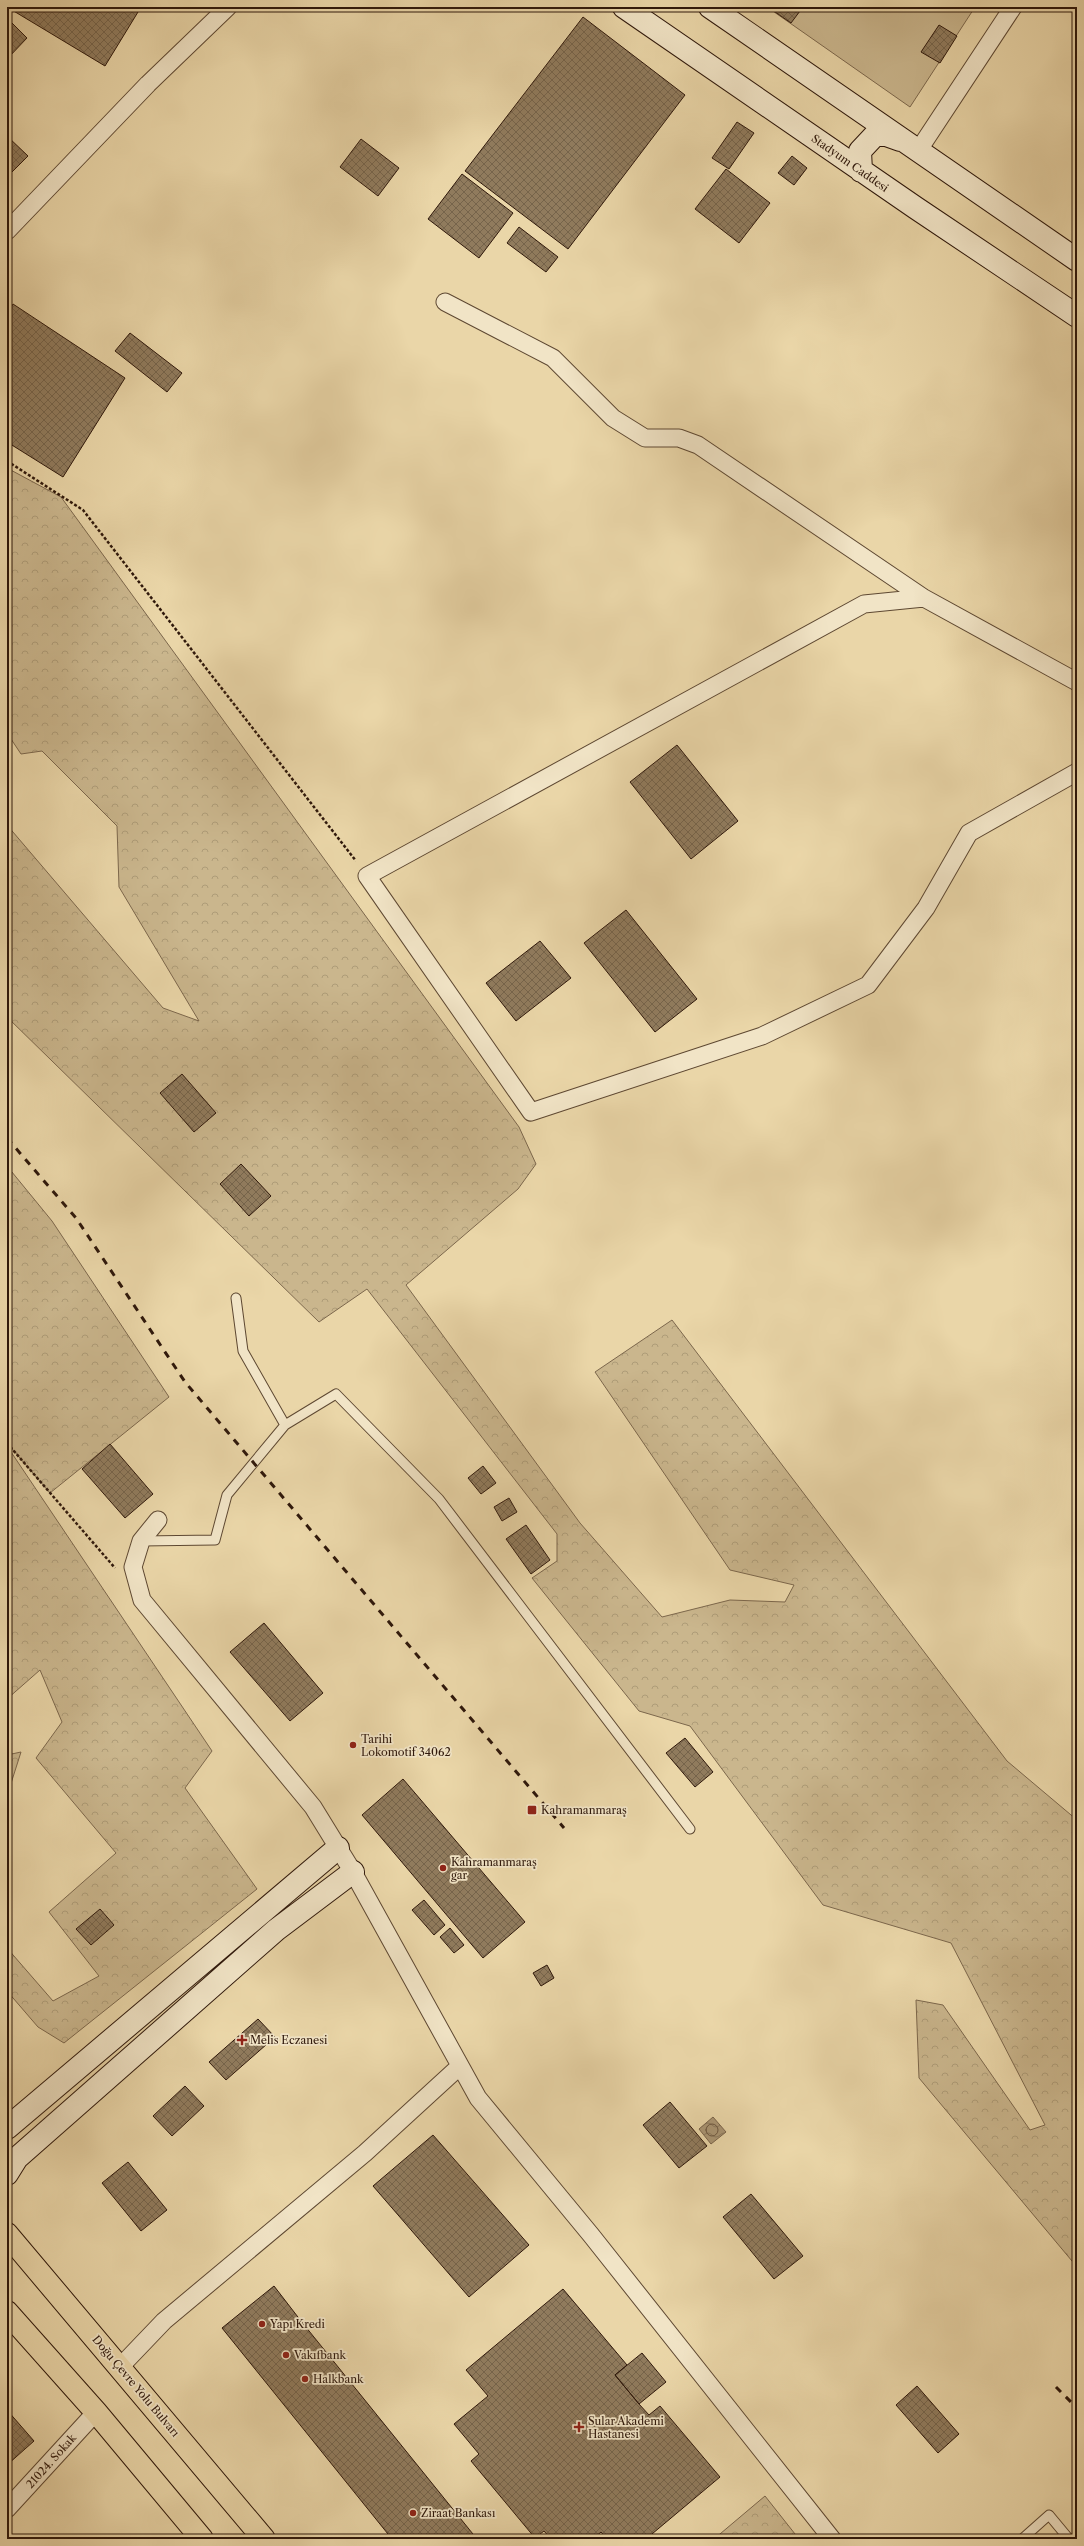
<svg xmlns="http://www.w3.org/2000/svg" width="1084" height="2546" font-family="'Libre Caslon Text',serif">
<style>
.forest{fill:url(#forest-crowns);stroke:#7c674c}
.park{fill:#cab68d;stroke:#7c674c}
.water{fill:url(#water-waves);stroke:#796349}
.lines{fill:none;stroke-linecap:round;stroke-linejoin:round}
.shore{stroke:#6c563f;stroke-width:1}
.building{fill:url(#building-cross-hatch);stroke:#2f180b}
.service-casing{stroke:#5e4832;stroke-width:11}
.minor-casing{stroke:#5e4832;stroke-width:19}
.secondary-casing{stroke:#2f180b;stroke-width:24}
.trunk-casing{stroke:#2f180b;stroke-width:24}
.path{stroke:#2f180b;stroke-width:2.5;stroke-dasharray:3 2;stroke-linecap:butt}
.service{stroke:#f1e4c6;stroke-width:9}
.minor{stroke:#f1e4c6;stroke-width:17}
.secondary{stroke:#f1e4c6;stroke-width:22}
.trunk{stroke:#ead6a8;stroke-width:22}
.rail{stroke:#2f180b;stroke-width:3;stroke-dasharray:7 7;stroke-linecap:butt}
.poi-dot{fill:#8f2418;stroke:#f1e4c6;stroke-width:1.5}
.labels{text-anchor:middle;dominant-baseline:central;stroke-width:3.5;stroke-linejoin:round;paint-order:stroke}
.street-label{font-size:11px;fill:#2f180b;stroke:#f1e4c6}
.poi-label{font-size:11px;fill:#2f180b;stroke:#f1e4c6;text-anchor:start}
</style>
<defs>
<pattern id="forest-crowns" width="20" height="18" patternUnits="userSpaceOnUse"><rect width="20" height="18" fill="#cab68d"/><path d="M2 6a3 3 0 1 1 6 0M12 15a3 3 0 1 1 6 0" fill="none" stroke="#ae9c78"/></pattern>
<pattern id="water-waves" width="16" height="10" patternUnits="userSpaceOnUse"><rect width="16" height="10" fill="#aa9573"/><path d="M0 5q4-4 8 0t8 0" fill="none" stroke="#8b795d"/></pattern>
<pattern id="building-cross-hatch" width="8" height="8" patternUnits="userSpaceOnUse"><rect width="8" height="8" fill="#907b5d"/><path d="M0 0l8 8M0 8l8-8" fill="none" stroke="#76644b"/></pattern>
</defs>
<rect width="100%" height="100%" fill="#ead6a8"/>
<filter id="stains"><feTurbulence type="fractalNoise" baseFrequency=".005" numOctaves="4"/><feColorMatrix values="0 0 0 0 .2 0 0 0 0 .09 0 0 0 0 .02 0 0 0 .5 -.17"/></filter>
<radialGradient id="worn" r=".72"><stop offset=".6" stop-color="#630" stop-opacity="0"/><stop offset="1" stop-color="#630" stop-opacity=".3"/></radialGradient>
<path class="forest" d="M7 468 61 497 519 1127 536 1164 518 1189 406 1285 580 1523 662 1617 730 1600 785 1602 794 1585 730 1570 595 1372 672 1320 1007 1761 1077 1820V2267L919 2078 916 2000 943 2005 1030 2130 1045 2125 951 1943 823 1905 690 1726 639 1711 532 1578 557 1561V1534L367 1289 319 1322 7 1017V825L163 1008 199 1021 119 887 117 826 42 751 21 754 7 733Z
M7 1166 52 1221 169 1397 50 1493 7 1443Z
M7 1446 212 1751 185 1788 257 1889 64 2043 38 2027 7 1991V1948L53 2001 99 1976 49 1912 116 1853 36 1758 62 1722 40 1670 7 1699Z
M21 1752 7 1796V1755Z
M765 2496 799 2539H714Z"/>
<path class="park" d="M767 7H975L910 107Z"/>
<path class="water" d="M713 2117 726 2132 711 2144 699 2129Z"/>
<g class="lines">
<path class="shore" d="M706 2130a6 6 0 1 1 12 0a6 6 0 1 1-12 0Z"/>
</g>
<path class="building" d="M7 7H130L138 12 105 66Z
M768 7H803L791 23Z
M583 17 685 95 568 249 465 171Z
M7 18 27 38 8 58H7Z
M939 25 957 36 940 63 921 52Z
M737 122 754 133 729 169 712 158Z
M7 136 28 156 7 177Z
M361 139 399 168 378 196 340 167Z
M792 156 807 168 794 185 778 173Z
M726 169 770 203 739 243 695 209Z
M462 174 513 213 479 258 428 219Z
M519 227 558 257 546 272 507 243Z
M13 304 125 378 63 477 7 442V315Z
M130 333 182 373 167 392 115 351Z
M677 745 738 821 691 859 630 782Z
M626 910 697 999 655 1032 584 943Z
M540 941 571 978 516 1021 486 983Z
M182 1074 216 1113 194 1132 160 1093Z
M241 1164 271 1196 249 1216 220 1184Z
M110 1444 153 1494 125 1518 82 1469Z
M483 1466 496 1483 481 1494 468 1478Z
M509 1498 517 1512 502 1521 494 1507Z
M526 1525 550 1560 531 1574 506 1539Z
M264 1623 323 1693 290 1721 230 1652Z
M685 1738 713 1772 695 1787 666 1753Z
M403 1779 525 1922 483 1958 362 1815Z
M424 1900 445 1925 434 1935 412 1910Z
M100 1909 114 1925 91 1945 76 1929Z
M450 1928 464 1945 454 1953 440 1937Z
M547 1965 554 1978 541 1986 533 1973Z
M258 2019 275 2037 226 2080 209 2062Z
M185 2086 204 2106 172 2136 153 2116Z
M670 2102 707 2146 679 2168 643 2125Z
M433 2135 529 2245 469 2297 373 2186Z
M128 2162 167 2210 141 2231 102 2183Z
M751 2194 803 2256 774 2279 723 2217Z
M274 2286 301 2321 477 2539H392L222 2328Z
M563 2289 627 2365 615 2375 639 2404 649 2415 660 2406 720 2477 646 2539H607L601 2532 593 2539H551L544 2531 535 2538 471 2461 479 2454 454 2424 488 2396 466 2370Z
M642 2353 666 2382 639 2404 615 2375Z
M917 2386 959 2434 938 2453 896 2405Z
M7 2410 34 2441 7 2465Z"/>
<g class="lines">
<g class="service-casing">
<path id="service" d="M285 1425 336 1394 439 1499 690 1829
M141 1541 215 1540 227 1495 285 1425 243 1351 236 1298
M1022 2539 1049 2515 1069 2539"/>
</g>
<g class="minor-casing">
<path id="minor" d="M918 151 1013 7
M7 231 148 84 228 7
M445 302 553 358 613 418 645 438H679L698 445 924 598 1077 682
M924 598 864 604 367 876 531 1112 762 1036 868 985 926 908 969 833 1077 772
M158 1520 141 1541 133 1567 142 1600 313 1807 353 1872 478 2098 591 2235 832 2539
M120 2367 164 2321 365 2153 460 2066
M7 2509 96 2412"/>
</g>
<g class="secondary-casing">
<path id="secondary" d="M624 7 916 208 1077 316
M710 7 1077 260
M861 171 860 151 875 135H886L900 140
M7 2128 338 1848
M7 2174 17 2158 276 1930 353 1872"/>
</g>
<g class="trunk-casing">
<path id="trunk" d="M7 2234 264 2539
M7 2312 96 2412 202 2539"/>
</g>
<path class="path" d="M7 461 83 510 356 861
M7 1443 115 1568"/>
<use href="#service" class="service"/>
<use href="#minor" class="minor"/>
<use href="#secondary" class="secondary"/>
<use href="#trunk" class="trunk"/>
<path class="rail" d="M7 1138 76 1218 185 1382 564 1828
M1056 2387 1077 2408"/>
</g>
<g class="poi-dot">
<circle cx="353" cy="1745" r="4"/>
<rect x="527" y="1805" width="10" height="10" rx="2"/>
<circle cx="443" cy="1868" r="4"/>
<path d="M240 2034h4v4h4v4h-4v4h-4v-4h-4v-4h4z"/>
<circle cx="262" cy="2324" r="4"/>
<circle cx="286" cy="2355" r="4"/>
<circle cx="305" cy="2379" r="4"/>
<path d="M577 2421h4v4h4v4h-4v4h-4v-4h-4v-4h4z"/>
<circle cx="413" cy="2513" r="4"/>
</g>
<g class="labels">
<g class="street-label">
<text transform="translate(850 163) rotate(35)">Stadyum Caddesi</text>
<text transform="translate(136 2386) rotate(50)">Doğu Çevre Yolu Bulvarı</text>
<text transform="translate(51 2461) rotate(-48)">21024. Sokak</text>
</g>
<g class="poi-label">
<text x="361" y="1739">Tarihi<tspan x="361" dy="13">Lokomotif 34062</tspan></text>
<text x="541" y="1810">Kahramanmaraş</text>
<text x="451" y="1862">Kahramanmaraş<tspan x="451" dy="13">gar</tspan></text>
<text x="250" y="2040">Melis Eczanesi</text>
<text x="270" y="2324">Yapı Kredi</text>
<text x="294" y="2355">Vakıfbank</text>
<text x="313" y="2379">Halkbank</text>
<text x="588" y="2421">Sular Akademi<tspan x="588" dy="13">Hastanesi</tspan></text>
<text x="421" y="2513">Ziraat Bankası</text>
</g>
</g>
<rect width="1084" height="2546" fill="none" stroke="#ead6a8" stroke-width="24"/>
<rect x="8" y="8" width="1068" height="2530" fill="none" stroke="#2f180b" stroke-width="2"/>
<rect x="12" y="12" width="1060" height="2522" fill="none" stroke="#2f180b"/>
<rect width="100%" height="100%" filter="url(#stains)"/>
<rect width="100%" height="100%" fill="url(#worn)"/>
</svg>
